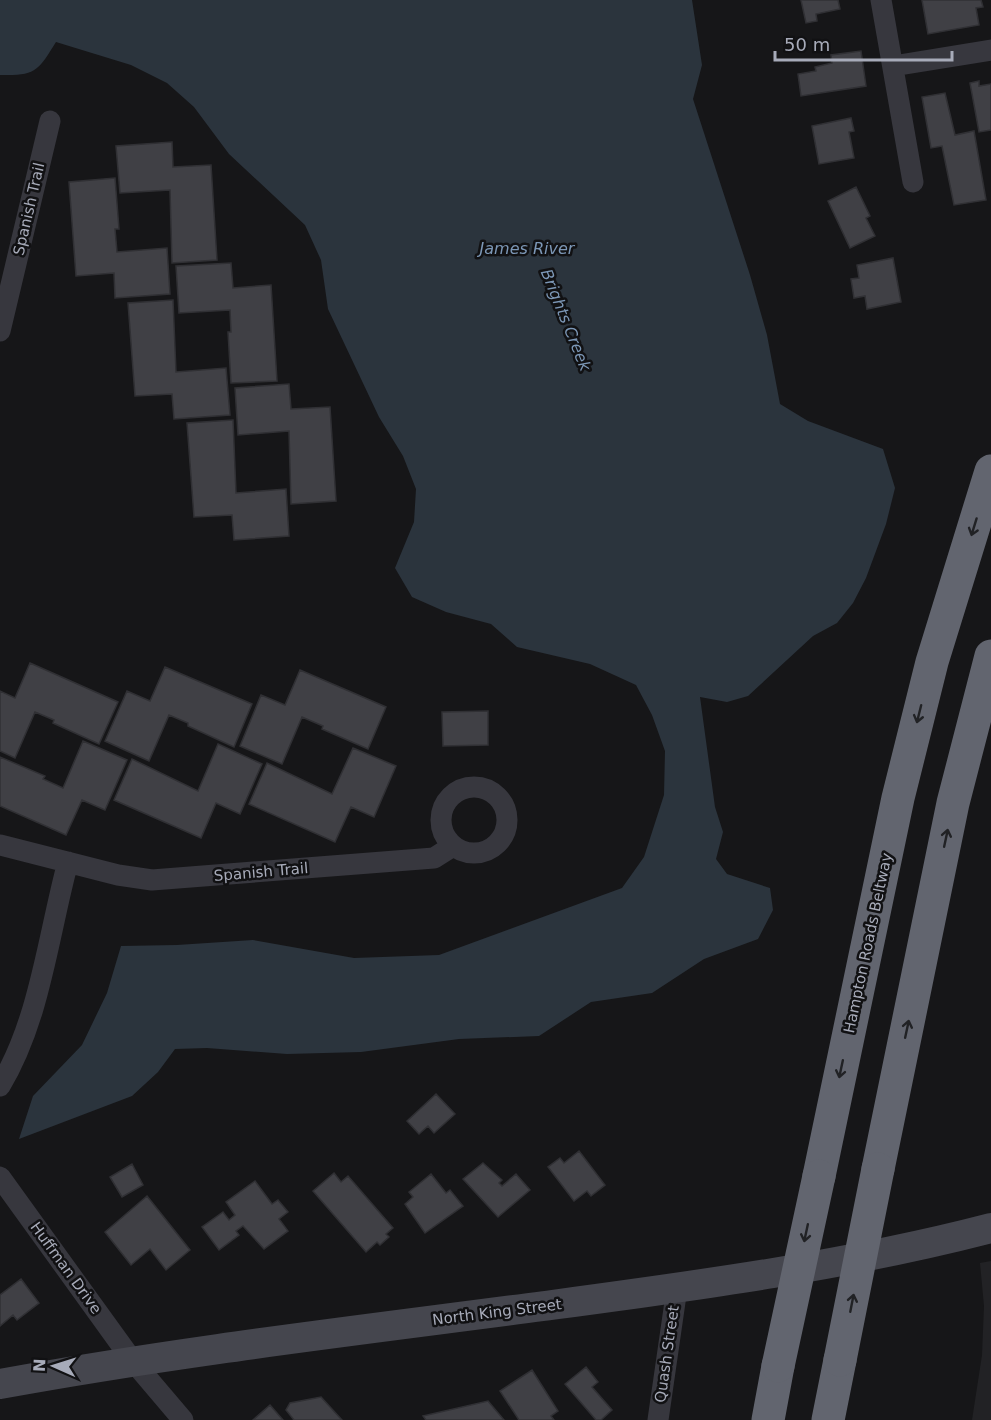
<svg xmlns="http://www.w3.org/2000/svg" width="991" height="1420" font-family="'DejaVu Sans',sans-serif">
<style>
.built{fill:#222225}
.water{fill:#2b343d}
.building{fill:#404045;stroke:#303034;stroke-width:1.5}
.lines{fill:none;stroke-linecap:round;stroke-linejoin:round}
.minor{stroke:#37373e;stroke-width:21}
.secondary{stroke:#45464e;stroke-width:30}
.motorway{stroke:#62656f;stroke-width:33}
.motorway-bridge{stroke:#62656f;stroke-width:33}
.oneway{stroke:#212225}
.labels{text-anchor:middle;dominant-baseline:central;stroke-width:5;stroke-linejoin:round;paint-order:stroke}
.street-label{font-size:15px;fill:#a7abb9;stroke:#111113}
.water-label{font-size:16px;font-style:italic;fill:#7c97b6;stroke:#111113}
</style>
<rect width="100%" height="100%" fill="#161618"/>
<path class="built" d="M991 1261V1420H972L982 1355 984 1306 980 1263Z"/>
<path class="water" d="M0 0H692L702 65 693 99 750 275 767 335 780 404 808 421 883 449 895 488 886 524 866 578 853 603 837 623 813 636 748 696 727 702 700 697 715 807 723 832 716 859 727 874 770 888 773 910 758 939 704 959 652 993 591 1002 539 1036 459 1039 361 1052 287 1054 207 1048 175 1049 158 1072 132 1096 19 1139 33 1096 82 1045 107 993 121 946 177 945 253 940 354 958 439 955 622 888 644 857 664 795 665 751 652 715 636 685 590 664 517 647 491 624 446 612 412 597 395 568 414 522 416 489 403 456 379 417 328 309 321 260 305 225 229 154 194 107 167 83 131 65 56 42C38 71 36 76 0 75Z"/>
<path class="building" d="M801 0H838L840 9 816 14 817 21 806 23Z
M922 0H981L983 7 976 8 979 25 928 34Z
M861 51 866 86 801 96 798 74 816 71 815 67 832 63 831 55Z
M979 81V86L991 84V130L979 132 970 83Z
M945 93 955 135 974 131 986 200 954 205 942 146 931 148 922 97Z
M851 118 854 131 849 132 854 158 819 164 812 126Z
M172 142 173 167 211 165 217 260 172 263 170 190 120 193 116 146Z
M115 178 119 229H115L117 252 167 248 170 294 115 298 114 273 76 276 69 182Z
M856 187 870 216 866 218 875 236 850 248 828 201Z
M893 258 901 302 867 309 865 296 854 298 851 279 859 278 857 265Z
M231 263 233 288 271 285 277 381 231 383 228 332H231L230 310 179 313 176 266Z
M173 300 176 372 226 368 230 415 174 419 172 394 135 396 128 303Z
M289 384 291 409 330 407 336 501 291 504 289 431 238 435 235 388Z
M233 420 236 493 286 489 289 536 234 540 232 515 194 517 187 423Z
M30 663 118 702 99 744 53 723 54 720 35 712 15 758 0 751V691L15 698Z
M165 667 252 704 234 747 188 726V723L169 715 149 761 105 741 127 691 150 701Z
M300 670 386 707 368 749 322 729 323 726 302 717 282 764 240 746 261 695 285 705Z
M488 711V745L443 746 442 712Z
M83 741 127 760 105 810 82 800 66 835 0 806V757L45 776 43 779 63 788Z
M218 744 262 764 240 814 216 803 201 838 114 800 132 759 198 791Z
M353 748 396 766 374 817 351 807 335 842 249 804 267 763 332 794Z
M436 1094 455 1114 434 1133 428 1126 419 1134 407 1121Z
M579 1151 605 1185 591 1196 587 1191 574 1201 548 1167 560 1158 564 1163Z
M483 1163 502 1180 499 1183 502 1186 516 1174 530 1190 498 1217 463 1179Z
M132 1164 143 1185 122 1197 110 1177Z
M334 1173 341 1182 348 1176 393 1228 386 1234 389 1237 380 1245 377 1242 366 1252 313 1191Z
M431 1174 446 1193 450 1190 463 1206 425 1233 405 1204 413 1197 409 1192Z
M255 1181 272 1204 278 1200 288 1212 279 1219 288 1231 264 1249 243 1226 236 1231 239 1235 219 1250 202 1227 223 1212 229 1220 235 1215 226 1202Z
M147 1196 190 1250 166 1270 150 1249 131 1265 105 1232Z
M21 1279 39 1303 17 1320 13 1315 0 1326V1295Z
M586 1367 598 1382 592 1387 612 1410 601 1420H596L565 1384Z
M532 1370 558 1411 551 1416 554 1420H519L500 1391Z
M321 1397 342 1420H294L286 1410 290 1403Z
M488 1401 504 1420H426L423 1416Z
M270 1405 283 1420H253Z"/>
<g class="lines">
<path class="minor" d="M881 0 913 182
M893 66 991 50
M0 331 50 121
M441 820a33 33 0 1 1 66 0a33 33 0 1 1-66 0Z
M0 845 118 875 152 880 434 858 453 846
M0 1086C40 1020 48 936 68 862
M0 1177 132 1360 183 1420
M658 1420 677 1288"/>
<path class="secondary" d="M0 1384C180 1351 362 1330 544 1306 693 1286 845 1266 991 1228"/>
<path class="motorway" d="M878 1169 953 803 991 656
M819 1176 898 798 932 662 991 471
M768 1420 778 1366
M828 1420 840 1360"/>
<path class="motorway-bridge" d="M840 1360 878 1169
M778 1366 819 1176"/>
</g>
<defs><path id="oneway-shaft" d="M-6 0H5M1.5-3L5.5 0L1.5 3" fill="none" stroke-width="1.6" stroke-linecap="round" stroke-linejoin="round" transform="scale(1.5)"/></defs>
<g class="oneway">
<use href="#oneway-shaft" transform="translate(974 527) rotate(107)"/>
<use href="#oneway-shaft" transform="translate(919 714) rotate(104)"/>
<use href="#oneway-shaft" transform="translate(946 838) rotate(-78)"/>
<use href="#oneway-shaft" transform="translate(907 1029) rotate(-78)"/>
<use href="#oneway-shaft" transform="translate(841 1069) rotate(102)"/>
<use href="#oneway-shaft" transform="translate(806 1233) rotate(102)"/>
<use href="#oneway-shaft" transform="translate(852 1303) rotate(-79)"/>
</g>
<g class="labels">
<g class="street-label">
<text transform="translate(29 209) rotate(-77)">Spanish Trail</text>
<text transform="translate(261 872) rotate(-5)">Spanish Trail</text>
<text transform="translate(868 943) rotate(-78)">Hampton Roads Beltway</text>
<text transform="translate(66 1268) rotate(54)">Huffman Drive</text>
<text transform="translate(497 1312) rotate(-7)">North King Street</text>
<text transform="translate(667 1354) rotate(-82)">Quash Street</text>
</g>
<g class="water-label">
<text x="527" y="248">James River</text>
<text transform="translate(566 320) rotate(68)">Brights Creek</text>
</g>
</g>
<g transform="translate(54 1366) rotate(273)" stroke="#111113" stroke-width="4.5" paint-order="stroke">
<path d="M0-4.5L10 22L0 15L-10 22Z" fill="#a7abb9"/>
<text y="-9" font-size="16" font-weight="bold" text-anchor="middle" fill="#a7abb9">N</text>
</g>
<path d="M775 51v9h177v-9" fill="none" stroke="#a7abb9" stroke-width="3"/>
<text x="784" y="51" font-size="18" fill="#a7abb9" stroke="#111113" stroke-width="4.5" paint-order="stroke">50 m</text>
</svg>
